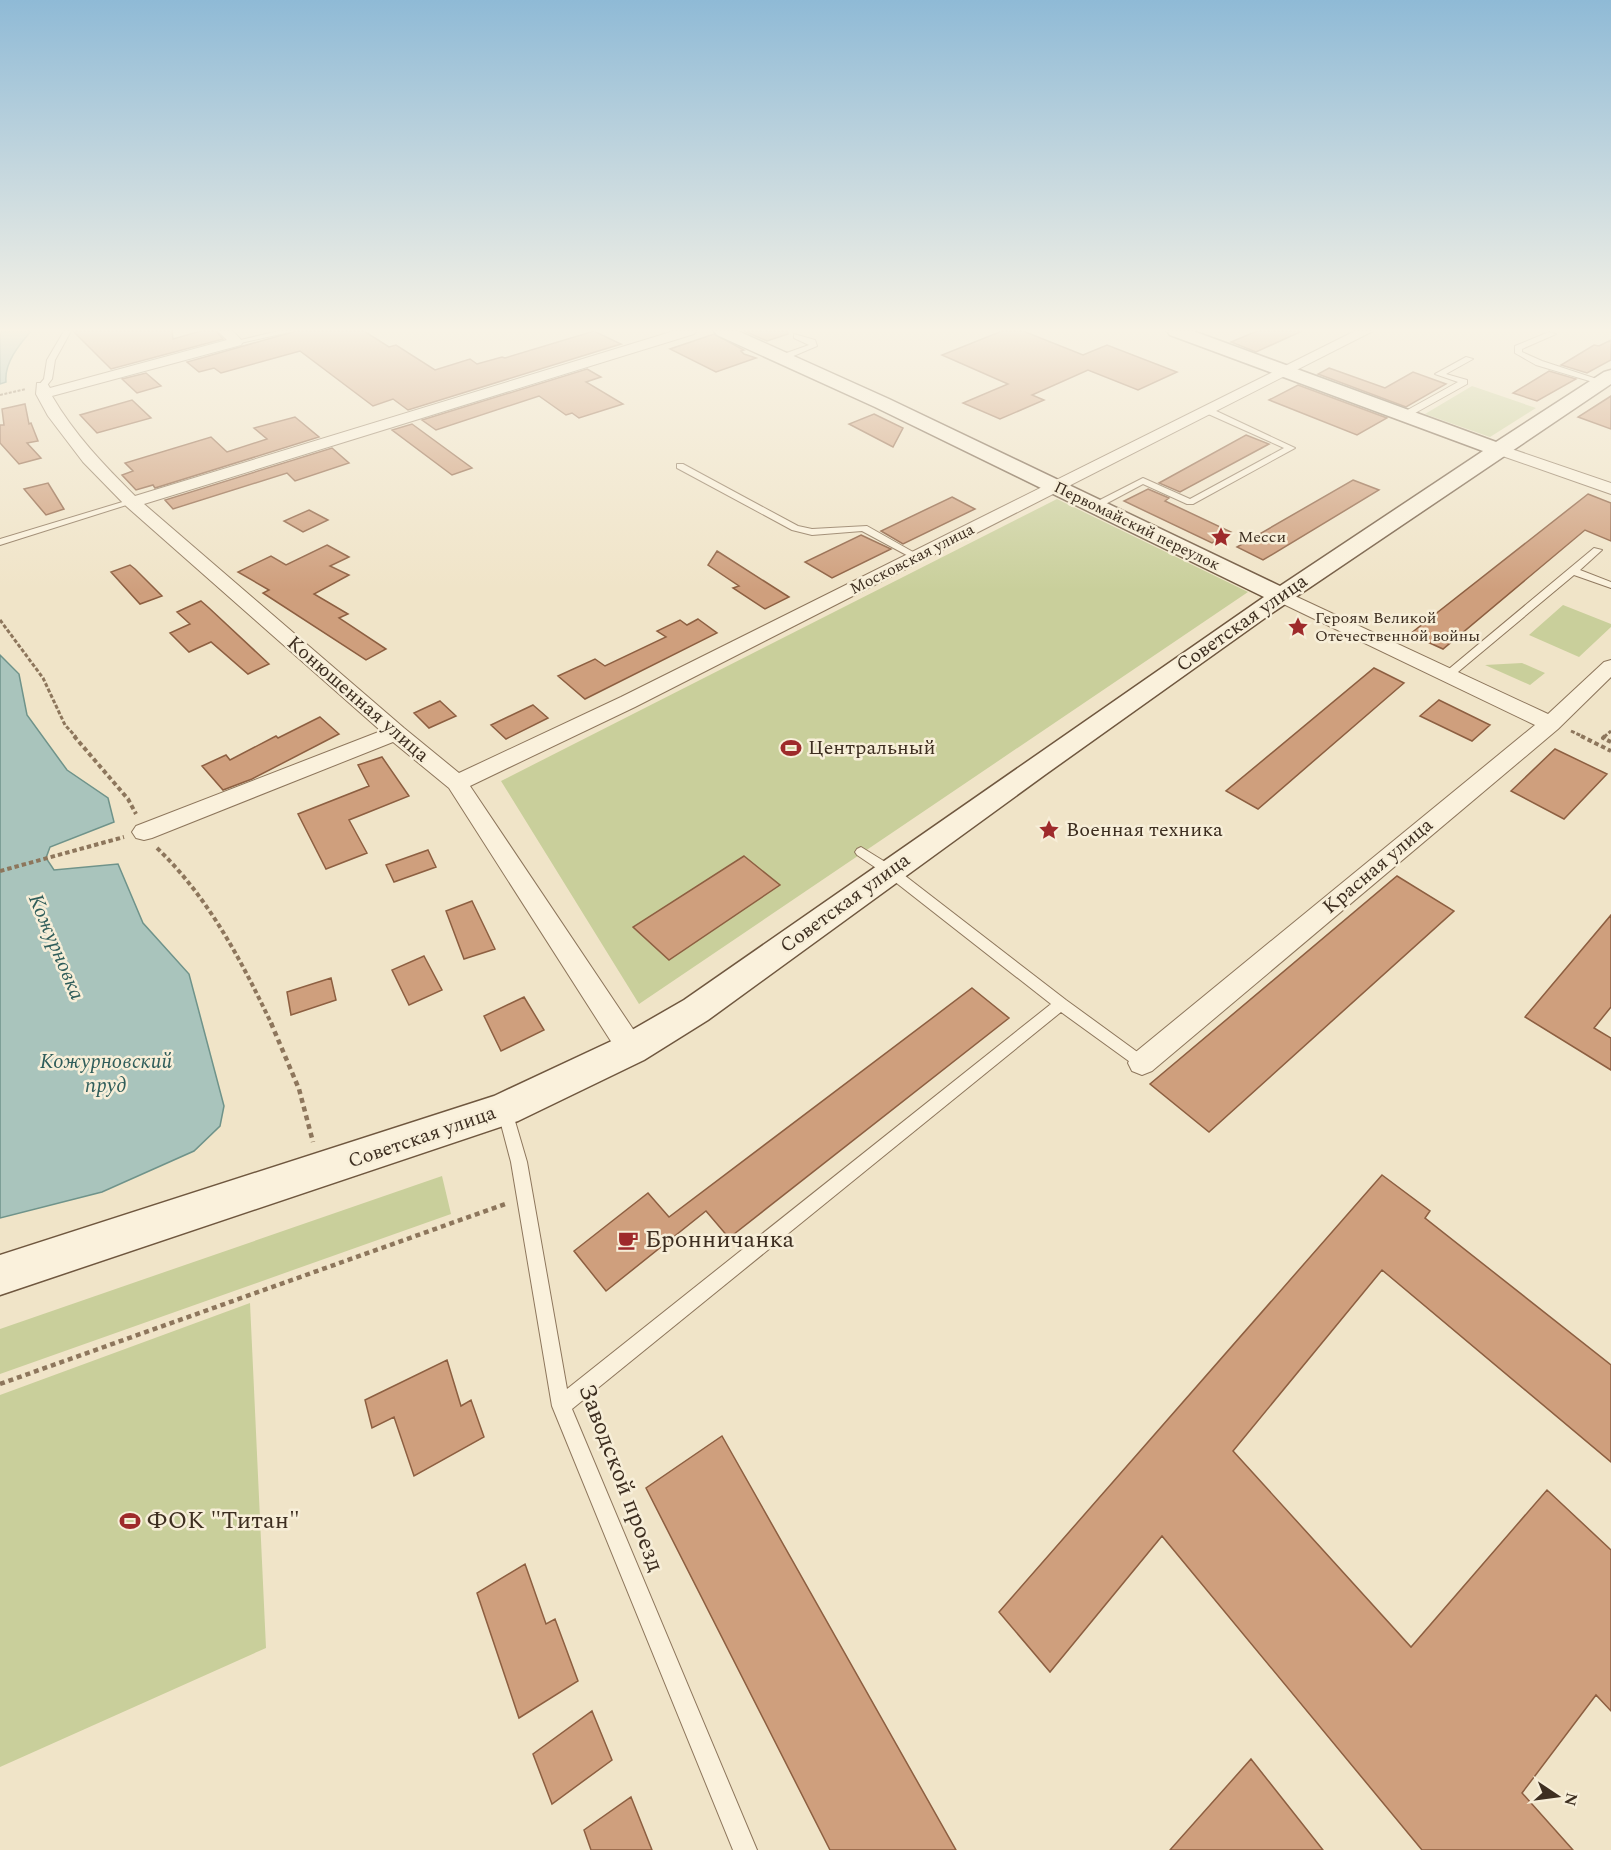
<svg xmlns="http://www.w3.org/2000/svg" width="1611" height="1850" font-family="Spectral,serif">
<style>
.green{fill:#c9cf9b}
.water{fill:#a9c4bc;stroke:#6f938a;stroke-width:1.5}
.building{fill:#cf9f7d;stroke:#8d5f41;stroke-width:1.5}
.lines{fill:none;stroke-linecap:round;stroke-linejoin:round}
.lane-casing{stroke:#8d765c;stroke-width:2}
.street-casing{stroke:#8d765c;stroke-width:2}
.secondary-casing{stroke:#6f573f;stroke-width:3}
.path-far3{stroke:#8d765c;stroke-width:2;stroke-dasharray:3 1.5;stroke-linecap:butt}
.path-far2{stroke:#8d765c;stroke-width:3;stroke-dasharray:4 2;stroke-linecap:butt}
.path-far1{stroke:#8d765c;stroke-width:4;stroke-dasharray:4.5 3;stroke-linecap:butt}
.path{stroke:#8d765c;stroke-width:4.5;stroke-dasharray:5 4;stroke-linecap:butt}
.lane{fill:#faf1dc;fill-rule:evenodd}
.street{fill:#faf1dc;fill-rule:evenodd}
.secondary{fill:#faf1dc;fill-rule:evenodd}
.labels{text-anchor:middle;dominant-baseline:central;stroke-width:5;stroke-linejoin:round;paint-order:stroke}
.far-street-label{font-size:16px;fill:#3d2e20;stroke:#f7eed8}
.far-poi-label{font-size:16px;fill:#3d2e20;stroke:#f7eed8;text-anchor:start}
.street-label{font-size:20px;fill:#3d2e20;stroke:#f7eed8}
.poi-label{font-size:20px;fill:#3d2e20;stroke:#f7eed8;text-anchor:start}
.water-label{font-size:21px;font-style:italic;fill:#2f5d5a;stroke:#f7eed8}
.near-poi-label{font-size:24px;fill:#3d2e20;stroke:#f7eed8;text-anchor:start}
.near-street-label{font-size:24px;fill:#3d2e20;stroke:#f7eed8}
</style>
<rect width="100%" height="100%" fill="#f0e4c8"/>
<path class="green" d="M1472 386 1536 408 1490 437 1425 414Z
M1057 499 1248 592 639 1004 501 781Z
M1563 605 1611 624V627L1579 657 1529 635Z
M1522 663 1545 673 1530 685 1485 665Z
M442 1176 451 1214 0 1374V1329Z
M250 1303 266 1648 0 1767V1395Z"/>
<path class="water" d="M31 331C19 345 4 363 6 382L0 384V332Z
M0 655 19 674 27 715 67 770 108 798 114 822 50 847 46 858 54 870 118 864 143 923 189 974 224 1106 220 1126 194 1151 102 1192 0 1218Z"/>
<path class="building" d="M73 331H172L173 339 201 331H216L223 339 111 369Z
M296 331H364L389 347 396 345 435 370 470 359 477 364 502 357 505 358 594 331 621 344 408 410 393 399 373 406 300 351 221 373 214 368 199 372 187 362Z
M744 331H788V334L767 341Z
M1002 331H1023L1083 355 1107 345 1177 372 1138 390 1088 370 1032 395 1044 400 1000 419 963 403 1008 384 942 355Z
M1257 331H1302L1256 352 1231 342Z
M714 334 744 350 741 351 744 354 756 358 716 372 670 349Z
M1611 340V360L1587 373 1561 365 1594 345 1599 346Z
M1329 368 1385 388 1413 372 1446 384 1406 407 1318 374Z
M587 369 601 377 586 382 623 404 579 418 572 413 566 415 539 396 436 430 422 420Z
M1549 371 1576 379 1537 401 1513 393Z
M146 373 161 386 137 393 122 379Z
M1298 385 1387 418 1357 435 1269 400Z
M1611 396V429L1578 417Z
M132 400 151 418 97 433 80 415Z
M25 404 29 424 31 423 38 441 27 443 41 458 19 464 0 443V425H4L2 409Z
M874 414 903 428 893 447 849 424Z
M295 417 319 437 155 488 153 485 136 490 122 475 133 471 125 463 211 437 227 452 267 439 254 428Z
M412 424 472 468 452 475 392 430Z
M1246 435 1269 444 1180 492 1159 483Z
M332 448 349 463 295 481 287 473 173 509 165 500Z
M1353 480 1379 490 1263 560 1237 547Z
M48 483 64 509 46 515 24 489Z
M1148 489 1169 498 1165 501 1231 532 1212 543 1124 501Z
M1588 494 1611 503V541L1585 530 1443 649 1410 634Z
M952 497 975 509 903 544 881 531Z
M309 510 328 520 303 532 284 521Z
M861 535 891 549 832 578 805 562Z
M327 545 349 557 330 566 349 575 314 594 348 614 339 618 386 649 366 660 263 593 269 590 238 572 271 556 286 565Z
M717 551 789 597 765 609 733 588 739 586 708 565Z
M130 565 135 569 162 596 140 604 111 572Z
M201 601 209 608 269 664 248 674 211 642 189 652 170 633 190 624 177 612Z
M698 619 717 633 585 699 558 676 595 659 605 666 666 637 657 631 680 620 687 625Z
M1374 668 1404 683 1258 809 1226 791Z
M1439 700 1490 725 1472 741 1420 716Z
M440 701 456 716 429 728 414 713Z
M533 705 548 718 506 739 491 725Z
M320 717 339 734 252 779 223 790 202 766 226 755 230 760 276 736 278 738Z
M1555 749 1607 774 1564 819 1511 791Z
M382 757 409 796 349 820 367 853 326 869 298 814 369 786 358 765Z
M428 850 436 867 394 882 386 865Z
M744 856 780 885 669 960 633 927Z
M1397 876 1454 911 1209 1132 1150 1084Z
M472 901 495 949 464 959 446 911Z
M1611 915V1007L1594 1028 1611 1038V1070L1525 1017Z
M424 956 442 990 409 1005 392 970Z
M331 978 336 1000 291 1015 287 992Z
M972 988 1009 1018 729 1238 706 1211 606 1291 574 1251 648 1193 669 1217Z
M524 997 544 1030 501 1051 484 1016Z
M1382 1175 1430 1211 1425 1218 1611 1365V1462L1382 1270 1233 1451 1411 1647 1547 1490 1611 1550V1711L1596 1695 1522 1793 1573 1850H1422L1162 1536 1050 1672 999 1612Z
M447 1360 461 1406 471 1400 484 1437 414 1476 394 1417 372 1428 365 1400Z
M722 1436 956 1850H830L646 1488Z
M525 1564 546 1624 555 1619 578 1681 519 1718 477 1593Z
M592 1711 612 1760 552 1804 533 1754Z
M1251 1759 1323 1850H1170Z
M631 1797 652 1850H591L584 1830Z"/>
<g class="lines">
<g class="lane-casing">
<path id="lane" d="M64 331H71L55 360 52 379 45 388H39L38 386 44 379 47 360Z
M279 331H294L236 344 232 342Z
M1549 332 1556 334 1522 349V352L1542 361 1603 381V385L1536 365 1515 353V346Z
M794 334 815 340 817 346 784 360H778V356L809 345 794 338Z
M1466 357 1473 359 1446 374 1467 380V384L1408 417H1402V413L1458 382 1435 374Z
M1206 409H1212L1295 448 1193 504H1187L1143 484 1098 508H1092V504L1143 478 1190 499 1284 448 1206 413Z
M677 464H683L798 526 812 529 867 526 922 557 914 559 862 531 812 535 792 530 677 468Z
M129 500 136 502 0 545V539Z
M1594 548 1602 550 1580 570 1611 582V588L1574 575 1452 677H1444V673Z
M861 847 895 868 1066 1000 1147 1059 1149 1063 1147 1067 1142 1069 1137 1067 1061 1012 572 1409 757 1850H733L552 1406 511 1162 497 1109 500 1104 505 1102 510 1104 527 1162 567 1389 1051 1004 885 874 857 855 855 852 857 849Z"/>
</g>
<g class="street-casing">
<path id="street" d="M218 331H233L243 342 241 345 52 396C74 434 104 465 135 496L674 331H696L694 334 144 504 404 728 459 773 621 697 1355 331H1373L635 707 470 786 641 1041 645 1049 641 1057 631 1061 621 1057 449 788 393 742 152 838 144 840 136 838 132 832 136 826 381 731 126 506 83 462 48 416 36 394 37 383H47L50 388 227 340Z
M1497 444 1611 483V494L1491 452 1489 449Z
M1282 590 1548 714 1604 662 1611 660V677L1558 729 1152 1071 1142 1075 1132 1071 1128 1063 1132 1055 1535 725 1275 600 1273 596 1275 592Z"/>
</g>
<g class="secondary-casing">
<path id="secondary" d="M714 331H738L889 399 1280 586 1483 451 1170 335 1167 331H1193L1496 442 1604 372 1611 370V384L1272 613 1046 774 708 1020 644 1060 518 1121 0 1295V1255L494 1096 618 1038 684 1000 1264 597 875 407 717 335Z"/>
</g>
<path class="path-far3" d="M0 395 26 389"/>
<path class="path-far2" d="M0 620 43 678 65 725 76 737
M1571 731 1584 737
M1604 737 1611 731"/>
<path class="path-far1" d="M74 736 128 799 136 814
M1581 736 1611 751
M1605 736 1603 738 1611 742
M157 848C209 898 241 960 272 1025
M0 871 124 837"/>
<path class="path" d="M271 1023 299 1089 313 1142
M0 1384 508 1203"/>
<use href="#lane" class="lane"/>
<use href="#street" class="street"/>
<use href="#secondary" class="secondary"/>
</g>
<linearGradient id="sky" x2="0" y2="1"><stop stop-color="#8fbad6"/><stop offset="0.56" stop-color="#f8f3e6"/><stop offset="1" stop-color="#f8f3e6" stop-opacity="0"/></linearGradient>
<rect width="1611" height="590" fill="url(#sky)"/>
<defs>
<g id="sight-bare" transform="scale(1.62)"><path d="M0-6L1.8-2.2L6-1.7L2.9 1.2L3.7 5.4L0 3.3L-3.7 5.4L-2.9 1.2L-6-1.7L-1.8-2.2Z" fill="#9e2a2b" stroke="#f7eed8" stroke-width="2.5" paint-order="stroke"/></g>
<g id="stadium-bare" transform="scale(1.62)"><path d="M0-5a6.5 5 0 1 0 0 10a6.5 5 0 1 0 0-10ZM-3.5-1.8h7v3.6h-7Z" fill="#9e2a2b" stroke="#f7eed8" stroke-width="2.5" paint-order="stroke"/></g>
<g id="cafe-bare" transform="scale(1.62)"><path d="M-5.5-4.5H6V0H3Q3 3.5 0 3.5H-2.5Q-5.5 3.5-5.5 0ZM3-3.2v2h1.7v-2ZM-6 4.5H4V6H-6Z" fill="#9e2a2b" stroke="#f7eed8" stroke-width="2.5" paint-order="stroke"/></g>
</defs>
<g fill-rule="evenodd">
<use href="#sight-bare" x="1221" y="537"/>
<use href="#sight-bare" x="1298" y="627"/>
<use href="#stadium-bare" x="791" y="748"/>
<use href="#sight-bare" x="1049" y="830"/>
<use href="#cafe-bare" x="628" y="1240"/>
<use href="#stadium-bare" x="130" y="1521"/>
</g>
<g class="labels">
<g class="far-street-label">
<text transform="translate(1137 526) rotate(26)">Первомайский переулок</text>
<text transform="translate(912 559) rotate(-27)">Московская улица</text>
</g>
<g class="far-poi-label">
<text x="1238" y="537">Месси</text>
<text x="1315" y="618">Героям Великой<tspan x="1315" dy="18">Отечественной войны</tspan></text>
</g>
<g class="street-label">
<text transform="translate(1242 623) rotate(-35)">Советская улица</text>
<text transform="translate(358 699) rotate(41)">Конюшенная улица</text>
<text transform="translate(1378 866) rotate(-40)">Красная улица</text>
<text transform="translate(845 903) rotate(-36)">Советская улица</text>
<text transform="translate(422 1137) rotate(-19)">Советская улица</text>
</g>
<g class="poi-label">
<text x="808" y="748">Центральный</text>
<text x="1066" y="830">Военная техника</text>
</g>
<g class="water-label">
<text transform="translate(56 947) rotate(67)">Кожурновка</text>
<text x="106" y="1062">Кожурновский<tspan x="106" dy="24">пруд</tspan></text>
</g>
<g class="near-poi-label">
<text x="645" y="1240">Бронничанка</text>
<text x="147" y="1521">ФОК "Титан"</text>
</g>
<g class="near-street-label">
<text transform="translate(621 1478) rotate(69)">Заводской проезд</text>
</g>
</g>
<g transform="translate(1557 1796) rotate(103)" stroke="#f7eed8" stroke-width="4.5" paint-order="stroke">
<path d="M0-4.5L10 22L0 15L-10 22Z" fill="#3d2e20"/>
<text y="-9" font-size="16" font-weight="bold" text-anchor="middle" fill="#3d2e20">N</text>
</g>
</svg>
